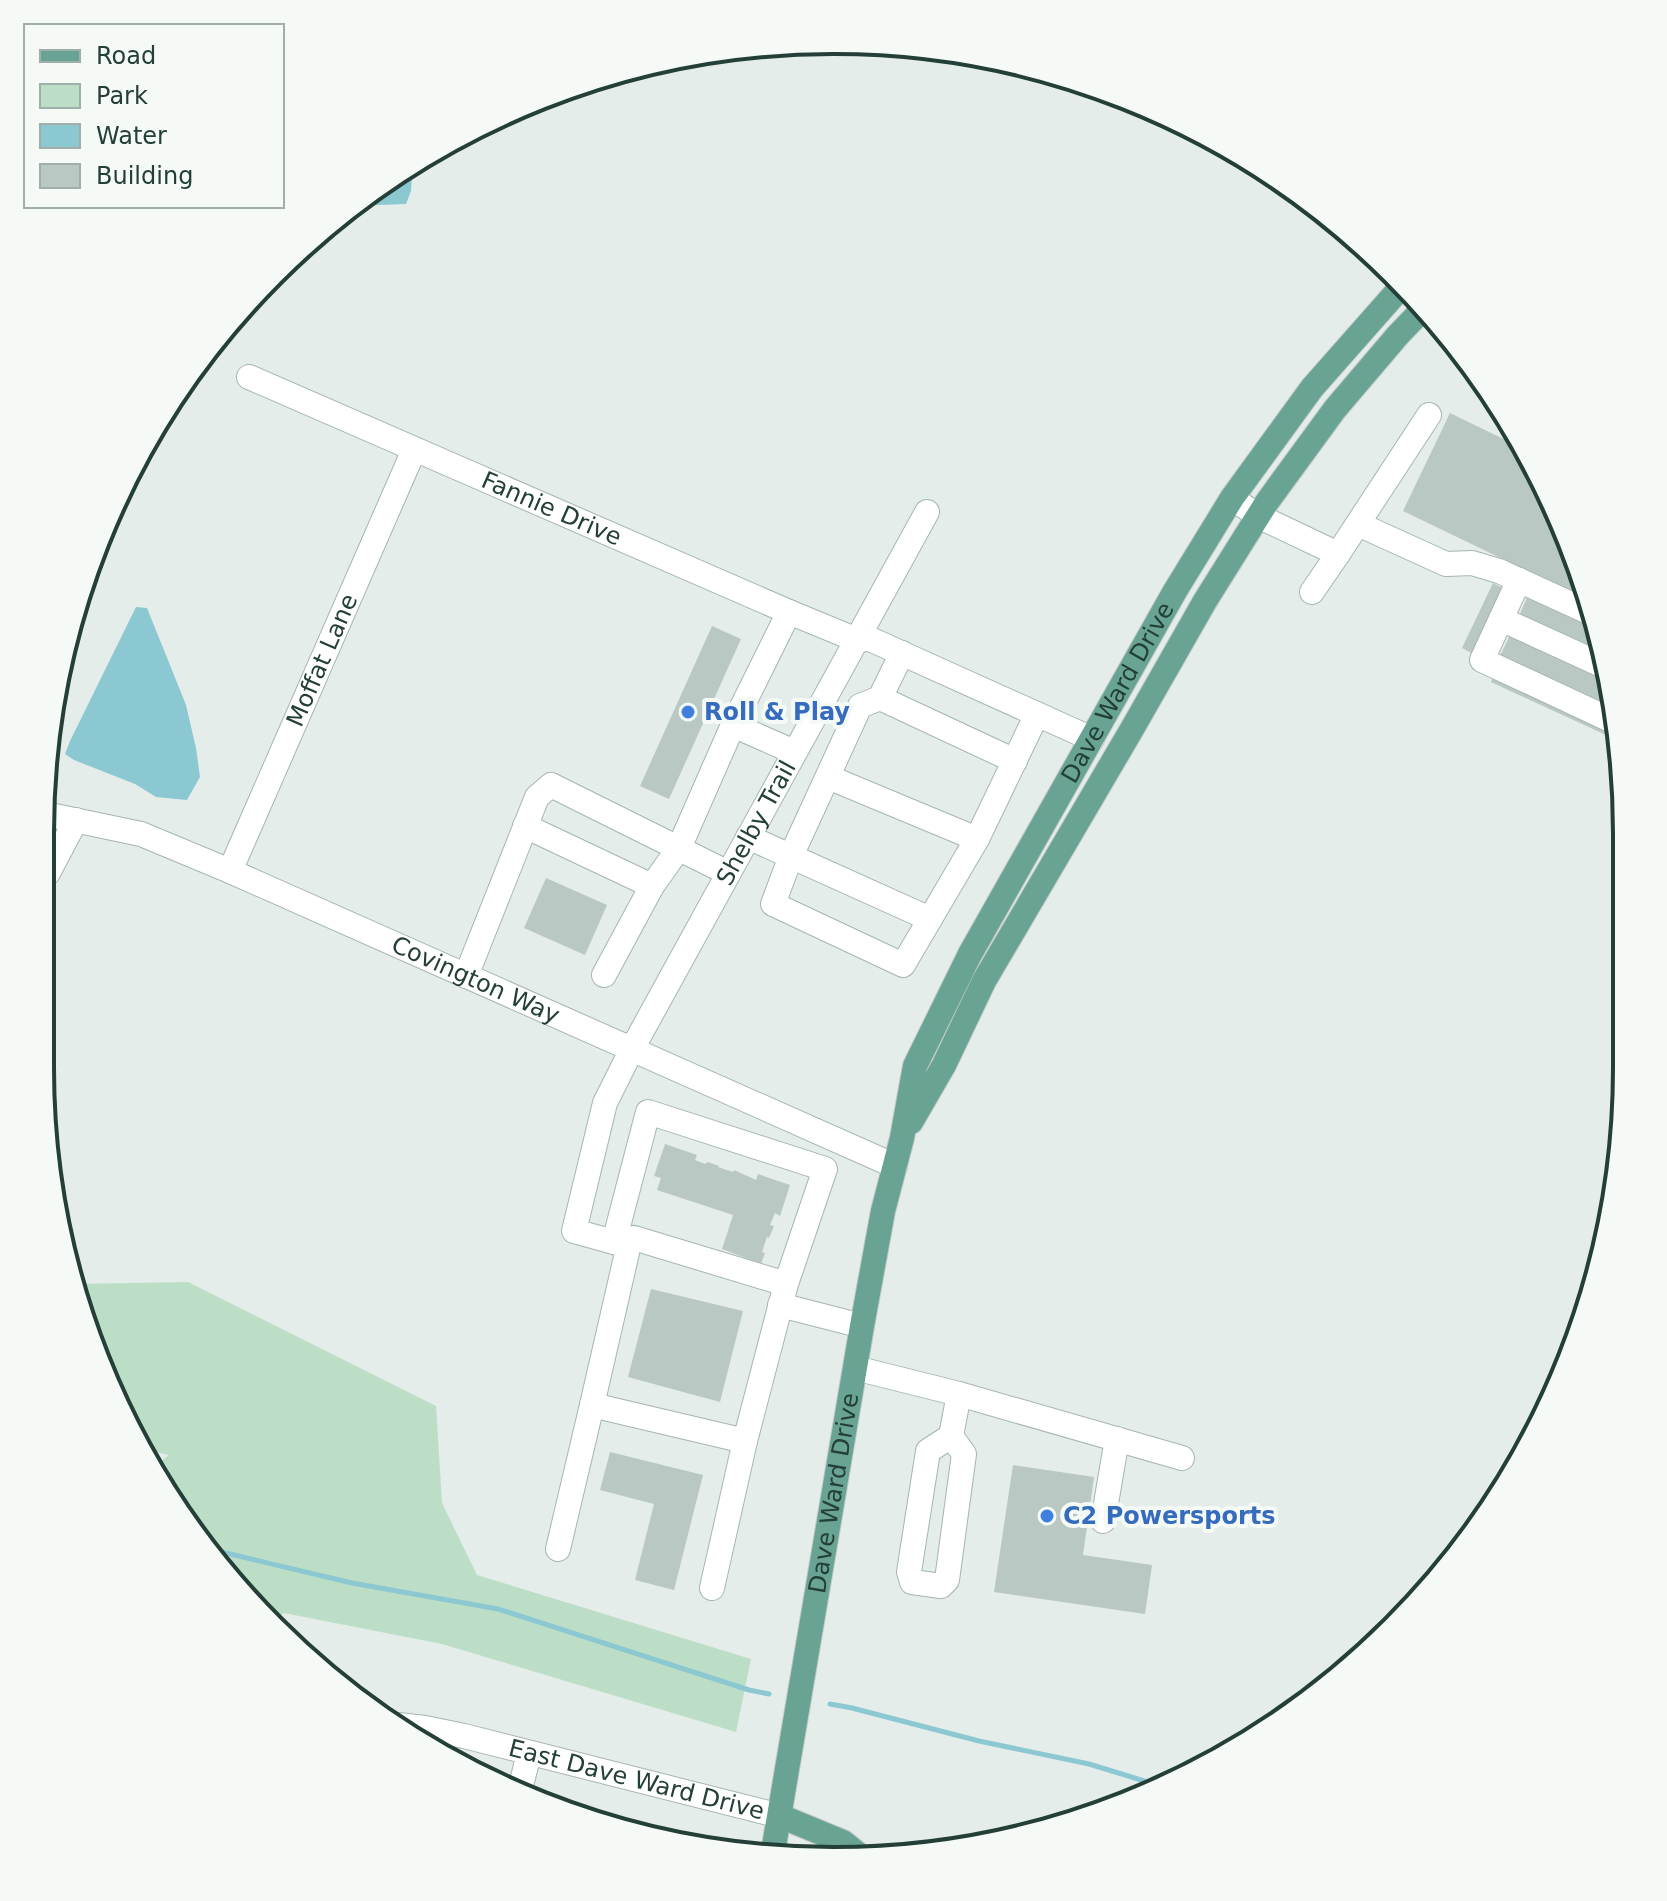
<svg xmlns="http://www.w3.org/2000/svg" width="1667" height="1901" font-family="'DejaVu Sans',sans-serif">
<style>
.green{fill:#bddec6}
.water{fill:#8cc8d2}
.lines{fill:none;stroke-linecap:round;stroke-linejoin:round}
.stream{stroke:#8cc8d2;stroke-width:5}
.building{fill:#b9c8c2}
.minor-casing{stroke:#a6b5b0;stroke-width:26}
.major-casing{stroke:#c1c9c7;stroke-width:26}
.minor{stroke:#fff;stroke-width:24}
.major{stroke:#68a393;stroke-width:24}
.shop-dot{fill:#3f7fe0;stroke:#f5faf7;stroke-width:3}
.labels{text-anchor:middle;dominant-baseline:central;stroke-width:8;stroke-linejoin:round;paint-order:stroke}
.street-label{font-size:24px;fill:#233f37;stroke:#f5faf7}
.shop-label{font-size:24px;font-weight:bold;fill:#366cbe;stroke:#f5faf7;text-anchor:start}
.rim{fill:none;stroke:#233f37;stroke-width:4}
</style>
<rect width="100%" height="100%" fill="#e4ede9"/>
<path class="green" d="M188 1282 436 1406 442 1503 477 1575 751 1659 736 1732 442 1644 284 1613 269 1621 237 1590 154 1467 169 1455 142 1449 122 1419 71 1284Z"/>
<path class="water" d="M426 157 412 175 411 191 406 204 349 206Z
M136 607 147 608 186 705 196 748 200 777 187 800 156 797 135 784 74 760 65 754 70 741Z"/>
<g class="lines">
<path class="stream" d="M209 1549 352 1583 498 1609 749 1690 769 1694
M830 1704 852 1708 979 1741 1089 1764 1164 1787"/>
</g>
<path class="building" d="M1450 413 1524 449 1545 482 1590 601 1403 511Z
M1493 583 1508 591 1477 656 1462 648Z
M1528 595 1600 628 1603 654 1519 616Z
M712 626 741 639 669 799 640 786Z
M1510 635 1609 681 1613 708 1500 656Z
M1495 672 1616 728 1619 741 1491 682Z
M546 878 607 905 585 955 524 928Z
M665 1144 697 1155 695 1160 705 1164 708 1162 719 1166 718 1167 733 1172 734 1170 756 1180 758 1174 790 1185 780 1216 775 1213 770 1225 774 1226 769 1238 767 1237 762 1252 765 1253 761 1264 722 1249 733 1215 657 1190 661 1178 654 1176Z
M651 1289 743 1311 720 1402 628 1377Z
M610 1452 703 1475 674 1590 635 1580 654 1504 600 1490Z
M1013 1465 1094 1477 1083 1555 1152 1565 1145 1614 994 1592Z"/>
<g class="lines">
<g class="minor-casing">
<g id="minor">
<path id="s1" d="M249 377 789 612 857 640 870 639 1092 739"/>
<path d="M1232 498 1258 516 1338 554 1429 415"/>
<path d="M1358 524 1446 564 1472 563 1499 571 1595 615"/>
<path d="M1519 580 1482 660 1615 722"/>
<path d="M1312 592 1338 554"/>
<path d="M1501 619 1606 667"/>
<path d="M902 653 880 698 860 706 791 856 773 904 903 965 977 839 1037 714"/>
<path d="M880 698 1015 761"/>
<path d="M733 725 794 752"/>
<path d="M828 777 977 839"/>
<path id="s2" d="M50 815 141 834 230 871 895 1166"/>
<path d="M525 826 652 886"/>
<path d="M748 837 930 919"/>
<path id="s3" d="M230 871 414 450"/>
<path d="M48 873 76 820"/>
<path d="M604 975 652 886 679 848 733 725 789 612"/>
<path d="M466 976 537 797 551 785 728 873"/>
<path d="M614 1242 648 1112 825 1169 786 1284 745 1441 592 1405 629 1244 634 1238 786 1284"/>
<path id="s4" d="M628 1246 574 1231 605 1103 632 1049 927 512"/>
<path d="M780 1305 862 1326"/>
<path d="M855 1368 959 1394 1182 1458"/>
<path d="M951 1436 928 1451 909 1572 912 1582 941 1586 947 1580 964 1454 951 1436 959 1394"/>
<path d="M1103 1521 1117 1439"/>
<path d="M558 1549 592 1405"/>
<path d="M712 1588 745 1441"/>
<path id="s5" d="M399 1725 425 1728 464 1736 780 1816"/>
<path d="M519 1794 529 1753"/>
</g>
</g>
<g class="major-casing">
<g id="major">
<path d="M911 1122 944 1065 984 981 1132 729 1205 601 1267 502 1335 409 1398 335 1424 308"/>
<path d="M780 1816 843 1842 863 1858"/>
<path id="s6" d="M773 1852 862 1326 883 1211 902 1138 915 1066 970 954 1175 591 1232 498 1312 388 1402 286"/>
</g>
</g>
<use href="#minor" class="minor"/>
<use href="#major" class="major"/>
</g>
<g class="shop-dot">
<circle cx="688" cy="712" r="8"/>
<circle cx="1047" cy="1516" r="8"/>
</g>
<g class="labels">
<g class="street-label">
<text stroke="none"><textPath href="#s1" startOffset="330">Fannie Drive</textPath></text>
<text stroke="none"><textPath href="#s3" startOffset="230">Moffat Lane</textPath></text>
<text stroke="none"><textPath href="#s6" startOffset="1224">Dave Ward Drive</textPath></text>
<text stroke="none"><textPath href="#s4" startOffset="506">Shelby Trail</textPath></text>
<text stroke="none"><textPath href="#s2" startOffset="458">Covington Way</textPath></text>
<text stroke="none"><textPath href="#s6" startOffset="364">Dave Ward Drive</textPath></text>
<text stroke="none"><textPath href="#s5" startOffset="244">East Dave Ward Drive</textPath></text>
</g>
<g class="shop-label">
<text x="704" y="712">Roll &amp; Play</text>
<text x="1063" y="1516">C2 Powersports</text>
</g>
</g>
<path d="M0 0H1667V1901H0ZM833 54H834A779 779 0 0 1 1613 833V1068A779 779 0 0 1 834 1847H833A779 779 0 0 1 54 1068V833A779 779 0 0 1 833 54Z" fill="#f5faf7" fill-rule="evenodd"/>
<path class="rim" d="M833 54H834A779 779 0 0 1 1613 833V1068A779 779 0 0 1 834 1847H833A779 779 0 0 1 54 1068V833A779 779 0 0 1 833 54Z"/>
<rect x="24" y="24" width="260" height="184" fill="#f5faf7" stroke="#a1afaa" stroke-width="2"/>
<rect x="40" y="50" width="40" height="12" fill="#68a393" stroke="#a1afaa" stroke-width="2"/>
<text x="96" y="64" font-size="24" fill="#233f37">Road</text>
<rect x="40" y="84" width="40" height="24" fill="#bddec6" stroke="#a1afaa" stroke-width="2"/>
<text x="96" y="104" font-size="24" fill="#233f37">Park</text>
<rect x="40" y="124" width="40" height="24" fill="#8cc8d2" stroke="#a1afaa" stroke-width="2"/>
<text x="96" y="144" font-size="24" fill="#233f37">Water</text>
<rect x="40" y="164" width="40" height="24" fill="#b9c8c2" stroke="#a1afaa" stroke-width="2"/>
<text x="96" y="184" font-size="24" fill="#233f37">Building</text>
</svg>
